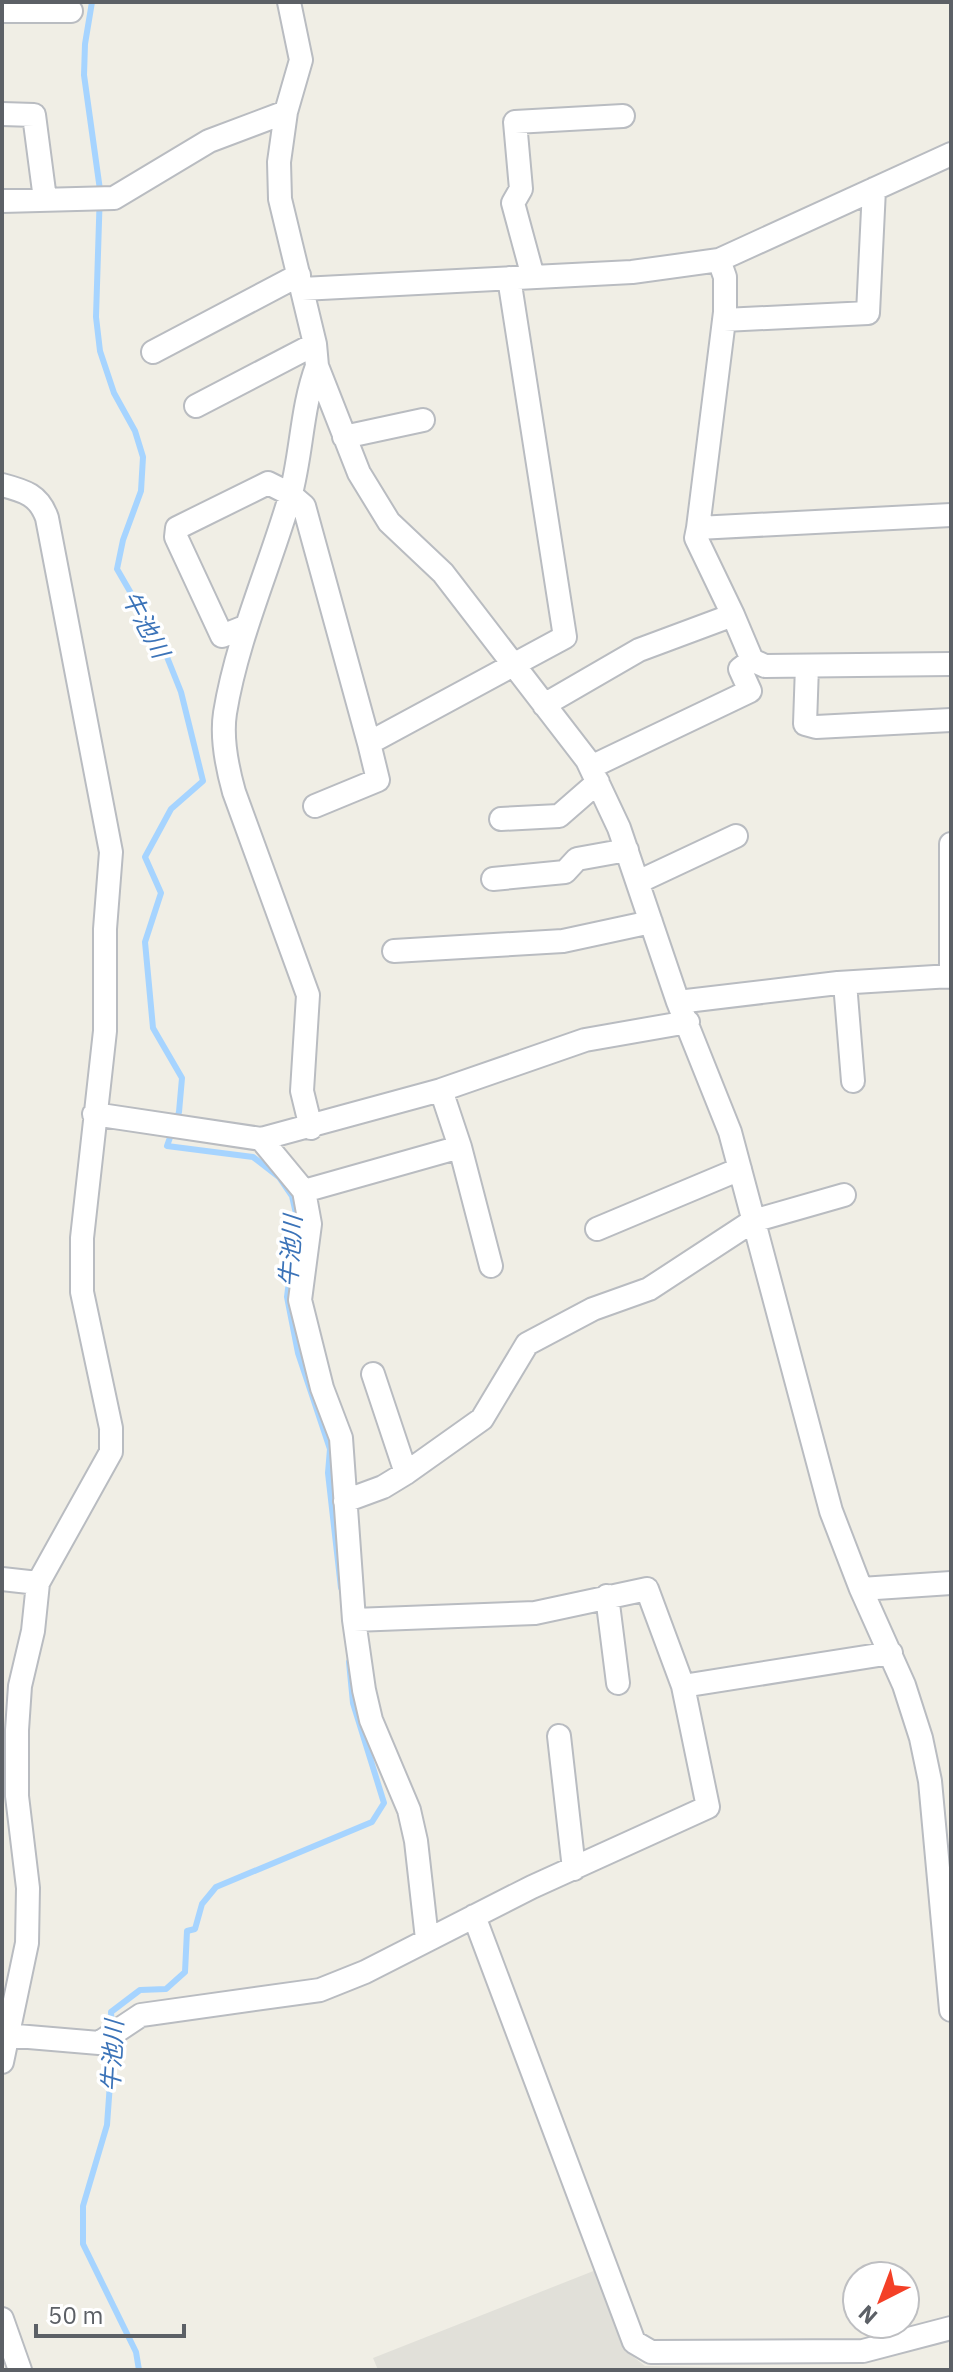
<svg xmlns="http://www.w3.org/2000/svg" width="953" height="2372" font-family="'IBM Plex Sans','Noto Sans JP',sans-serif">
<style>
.industrial{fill:#e1e0d9}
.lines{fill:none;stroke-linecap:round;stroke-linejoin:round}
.stream{stroke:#a6d4ff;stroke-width:6}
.street-casing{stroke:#b9bcc1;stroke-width:26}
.street{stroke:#fff;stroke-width:22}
.labels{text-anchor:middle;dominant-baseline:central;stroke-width:7;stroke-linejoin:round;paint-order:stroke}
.water-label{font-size:24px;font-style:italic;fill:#3b73b8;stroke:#fff}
</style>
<rect width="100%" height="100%" fill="#f0eee5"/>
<path class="industrial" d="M596 2270 631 2355 645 2366 870 2370H378L373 2358Z"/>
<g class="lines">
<path class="stream" d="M92 2 85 44 84 75 100 190 96 317 100 351 114 393 135 431 143 457 141 491 123 540 117 569 165 652 181 692 203 781 171 809 145 857 161 893 145 942 153 1028 182 1078 179 1112 167 1146 253 1157 279 1177 292 1196 297 1218 287 1297 298 1353 330 1449 328 1473 341 1588
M112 2027 111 2012 140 1990 166 1989 185 1972 187 1931 195 1929 202 1904 216 1887 372 1822 384 1803 353 1703 349 1662
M113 2042 107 2125 83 2206V2244L136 2352 139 2370"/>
<g class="street-casing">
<path id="street" d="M289 2 301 60 286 112 279 162 280 199 315 344 317 366 359 473 389 522 443 573 587 760 619 828 678 1002 730 1132 831 1511 861 1589 904 1685 921 1738 930 1781 951 2010
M2 11H71
M2 114 34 115 45 199
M2 201 114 198 209 141 286 112
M719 260 725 277V312L698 528 951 515
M533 277 513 203 521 189 515 122 623 116
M302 289 632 272 719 260 951 154
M724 320 868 313 874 189
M153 352 299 275
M196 406 315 344
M344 437 423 420
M2 485C25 491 39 495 47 518L111 852 105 929V1031L82 1238V1292L111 1428V1452L38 1583 33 1631 20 1686 17 1730V1796L28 1888 27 1943 2 2062
M733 615 752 660 765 666 951 664
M247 626 222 636 176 537 177 528 268 483 290 494 304 506 369 743 565 637 509 278
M807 666 805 724 816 727 951 720
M544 705 639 650 733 615 696 538 698 528
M591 767 750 691 740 669 752 660
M315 806 378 780 369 743
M501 819 559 816 598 782
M951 844V977
M493 879 565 872 577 859 627 850
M638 882 736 836
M394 951 563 941 651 922
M845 983 853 1081
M678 1002 838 983 951 976
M441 1090 460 1147 491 1266
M94 1114 261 1139 441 1090 585 1040 688 1022
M311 1128 302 1091 308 995 234 792C227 767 221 739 225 713 237 639 269 569 290 497 302 454 301 409 317 366
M261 1139 304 1191 310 1224 300 1300 322 1388 341 1438 354 1620 364 1690 371 1720 409 1810 416 1841 427 1939
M304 1191 460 1147
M597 1229 740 1169
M373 1374 406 1473
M345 1501 383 1487 406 1473 482 1419 527 1344 593 1309 649 1289 753 1221 844 1195
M2 1579 38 1583
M861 1589 951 1583
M607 1596 618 1683
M683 1686 891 1653
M559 1736 574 1869
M474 1916 634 2342 651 2352 863 2351 951 2328
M5 2035 99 2043 141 2015 320 1990 365 1972 532 1887 708 1807 683 1686 647 1589 535 1613 354 1620
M2 2319 20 2370"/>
</g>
<use href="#street" class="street"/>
</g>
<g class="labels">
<g class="water-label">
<text transform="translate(146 624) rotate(62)">牛池川</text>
<text transform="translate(290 1251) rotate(-86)">牛池川</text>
<text transform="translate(112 2056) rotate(-87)">牛池川</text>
</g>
</g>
<rect width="953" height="2372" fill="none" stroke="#5c6066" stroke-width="8"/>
<g transform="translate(881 2300) rotate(222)"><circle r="38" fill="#ffffff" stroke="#bebfc2" stroke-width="2"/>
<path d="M0-6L14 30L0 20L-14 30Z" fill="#f44027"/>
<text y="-12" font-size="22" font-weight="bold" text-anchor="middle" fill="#5c6066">N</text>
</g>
<path d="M36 2324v12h148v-12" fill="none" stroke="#5c6066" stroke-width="4"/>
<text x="48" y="2324" font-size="24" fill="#5c6066" stroke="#ffffff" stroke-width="6" paint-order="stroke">50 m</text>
</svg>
